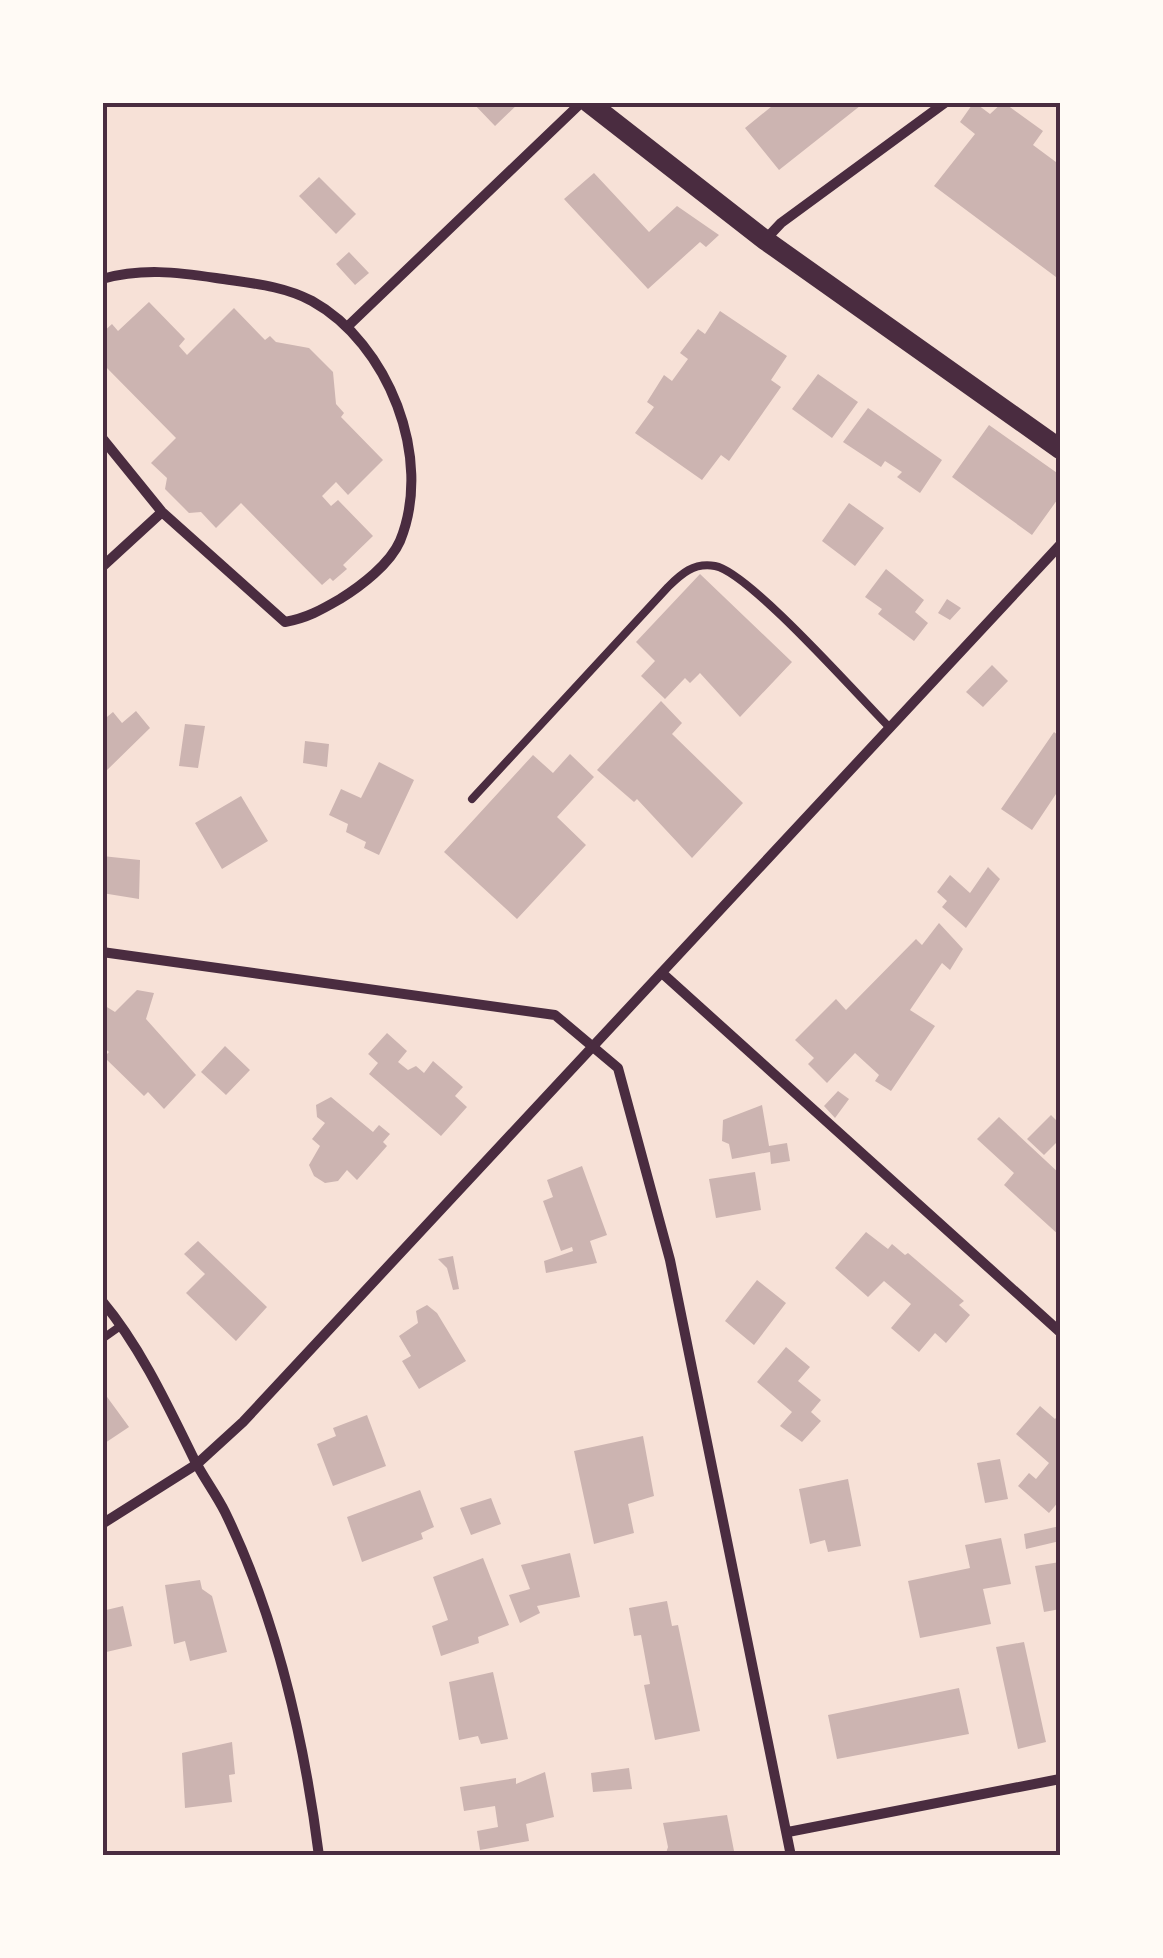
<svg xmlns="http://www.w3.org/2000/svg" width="1163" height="1958" font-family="Overpass,sans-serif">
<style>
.building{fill:#ccb4b1}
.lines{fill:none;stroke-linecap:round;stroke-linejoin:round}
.service{stroke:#4a2c40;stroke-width:8}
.minor{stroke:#4a2c40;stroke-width:10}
.secondary{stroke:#4a2c40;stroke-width:20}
.neatline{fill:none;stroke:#4a2c40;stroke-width:4}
</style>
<rect width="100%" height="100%" fill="#f7e1d7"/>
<path class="building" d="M472 102H520L495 126Z
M777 102H865L779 170 745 128Z
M974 102 990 114 1003 102 1043 131 1033 145 1060 165V280L934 186 975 134 960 122Z
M594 173 649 232 677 206 719 235 706 247 700 242 648 289 564 199Z
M319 177 356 214 336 234 299 196Z
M349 252 369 273 355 285 336 264Z
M149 302 185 339 179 346 187 355 234 308 265 340 270 336 276 342 309 348 333 372 336 404 344 413 341 417 383 460 348 495 336 482 322 496 331 506 338 500 373 536 343 565 347 569 333 581 330 578 322 585 241 503 216 528 201 512 189 513 165 489 167 478 151 463 176 438 102 363V333L112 324 118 331Z
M720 311 787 356 771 380 781 387 729 461 721 455 702 480 635 433 654 407 647 402 664 375 672 381 688 359 680 353 698 329 705 334Z
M818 374 858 402 832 438 792 409Z
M868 408 942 460 920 493 897 477 902 472 885 461 881 467 843 442Z
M989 425 1060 475V496L1032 535 952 477Z
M849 503 884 528 855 566 822 541Z
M886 569 924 600 915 612 928 623 914 641 878 614 882 609 865 597Z
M700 574 792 662 740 717 700 673 690 683 685 678 665 699 641 676 655 661 636 642Z
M947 599 961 608 950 620 938 613Z
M992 665 1008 681 983 707 966 692Z
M661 701 682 723 672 734 743 803 692 858 637 799 634 802 597 770Z
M136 711 150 728 102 775V721L113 712 122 723Z
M185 724 205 726 198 768 179 766Z
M1054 732 1060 737V788L1032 830 1001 809Z
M305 741 329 744 327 767 303 763Z
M570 754 594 777 557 817 586 845 517 919 444 852 533 755 553 773Z
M379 762 414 780 379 855 364 848 366 842 346 832 348 824 329 815 341 789 361 798Z
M241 796 268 841 222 869 195 823Z
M102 856 140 860 139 899 102 893Z
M988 867 1000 879 966 928 942 907 947 901 937 892 950 875 970 893Z
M939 923 963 949 950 970 942 963 910 1010 935 1026 891 1091 875 1081 879 1075 855 1053 827 1083 808 1064 814 1058 795 1040 836 999 846 1010 916 939 922 945Z
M137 990 154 993 146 1019 196 1075 164 1109 148 1092 144 1096 104 1057 109 1052 102 1046V1004L115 1012Z
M387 1033 407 1051 398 1062 408 1070 416 1066 424 1073 433 1061 463 1087 455 1096 467 1107 441 1136 369 1074 378 1063 368 1054Z
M225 1046 250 1070 226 1095 201 1072Z
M838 1091 849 1099 835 1118 824 1106Z
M331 1097 373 1132 379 1125 390 1134 383 1142 387 1146 357 1180 347 1170 338 1181 325 1183 314 1176 309 1165 320 1146 312 1139 325 1123 317 1117 316 1105Z
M762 1105 769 1146 787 1143 790 1161 771 1164 770 1152 732 1159 729 1144 722 1141 723 1120Z
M1051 1115 1060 1124V1139L1044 1155 1027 1139Z
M999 1117 1060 1174V1236L1004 1185 1014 1173 977 1139Z
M582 1166 607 1235 590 1241 597 1263 546 1273 544 1261 573 1251 572 1247 561 1251 543 1201 553 1197 547 1180Z
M755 1172 761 1210 716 1218 709 1179Z
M866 1232 888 1249 892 1244 905 1255 908 1253 964 1301 959 1305 970 1315 946 1343 935 1333 919 1352 891 1328 911 1304 884 1281 868 1297 835 1268Z
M198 1241 267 1307 236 1341 186 1293 205 1274 184 1254Z
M453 1256 459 1289 453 1290 447 1268 438 1259Z
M757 1280 786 1303 754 1345 725 1321Z
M427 1305 437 1313 466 1361 419 1389 402 1361 411 1356 399 1336 418 1323 416 1311Z
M786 1347 810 1367 798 1381 821 1400 811 1412 821 1421 802 1442 780 1426 792 1412 757 1382Z
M102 1390 129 1427 102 1445Z
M1040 1406 1055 1419 1060 1413V1500L1049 1513 1018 1486 1029 1473 1036 1479 1049 1463 1016 1434Z
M367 1415 386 1466 333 1486 317 1444 336 1436 333 1428Z
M643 1436 654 1496 628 1504 634 1533 594 1544 574 1451Z
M1000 1459 1008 1499 985 1503 977 1463Z
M848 1479 861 1546 828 1552 825 1540 810 1544 799 1489Z
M420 1490 434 1527 421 1533 423 1539 362 1562 347 1517Z
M491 1498 501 1524 471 1535 460 1508Z
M1060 1526V1541L1026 1549 1024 1534Z
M1001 1538 1011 1584 983 1589 991 1624 920 1638 908 1581 970 1568 965 1545Z
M570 1553 580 1597 537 1606 540 1613 520 1623 509 1595 530 1589 521 1565Z
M483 1558 509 1625 478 1637 479 1643 441 1656 432 1626 448 1620 433 1577Z
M1060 1562V1609L1044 1612 1035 1566Z
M200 1580 202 1589 212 1596 227 1652 190 1661 185 1641 174 1644 165 1585Z
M667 1601 672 1626 678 1625 700 1731 655 1740 644 1685 650 1684 641 1635 634 1636 629 1608Z
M123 1606 132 1646 102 1653V1611Z
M1024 1642 1046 1742 1018 1749 996 1647Z
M493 1672 508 1739 481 1744 478 1736 459 1740 449 1682Z
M959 1688 969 1734 837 1759 828 1715Z
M232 1742 235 1774 229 1775 232 1802 185 1808 182 1753Z
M629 1768 632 1789 593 1792 591 1773Z
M545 1772 554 1817 526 1824 529 1841 480 1850 477 1831 498 1827 495 1806 464 1811 460 1787 516 1778V1784Z
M727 1815 735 1856H665L668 1847 663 1823Z"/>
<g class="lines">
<path class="service" d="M472 799 668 587C681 574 694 562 715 566 749 572 859 697 890 728
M102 1339 119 1327"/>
<path class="minor" d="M766 239 781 223 946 102
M102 279C141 268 177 272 216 278 248 283 282 285 312 301 388 343 434 458 400 541 390 564 361 586 340 599 321 610 307 618 285 622L162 512 102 438
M347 327 582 102
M102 567 162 512
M102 952 555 1015 618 1068 670 1260 791 1856
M662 973 1060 1332
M102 1301C140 1346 168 1406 194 1459 203 1477 216 1494 225 1512 277 1619 304 1738 319 1856
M102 1524 197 1464 243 1422 1060 545
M788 1832 1060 1779"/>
<path class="secondary" d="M588 102 765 240 1060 449"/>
</g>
<rect width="1163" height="1958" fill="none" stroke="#fffaf5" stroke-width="210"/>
<rect x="105" y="105" width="953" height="1748" class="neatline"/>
</svg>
